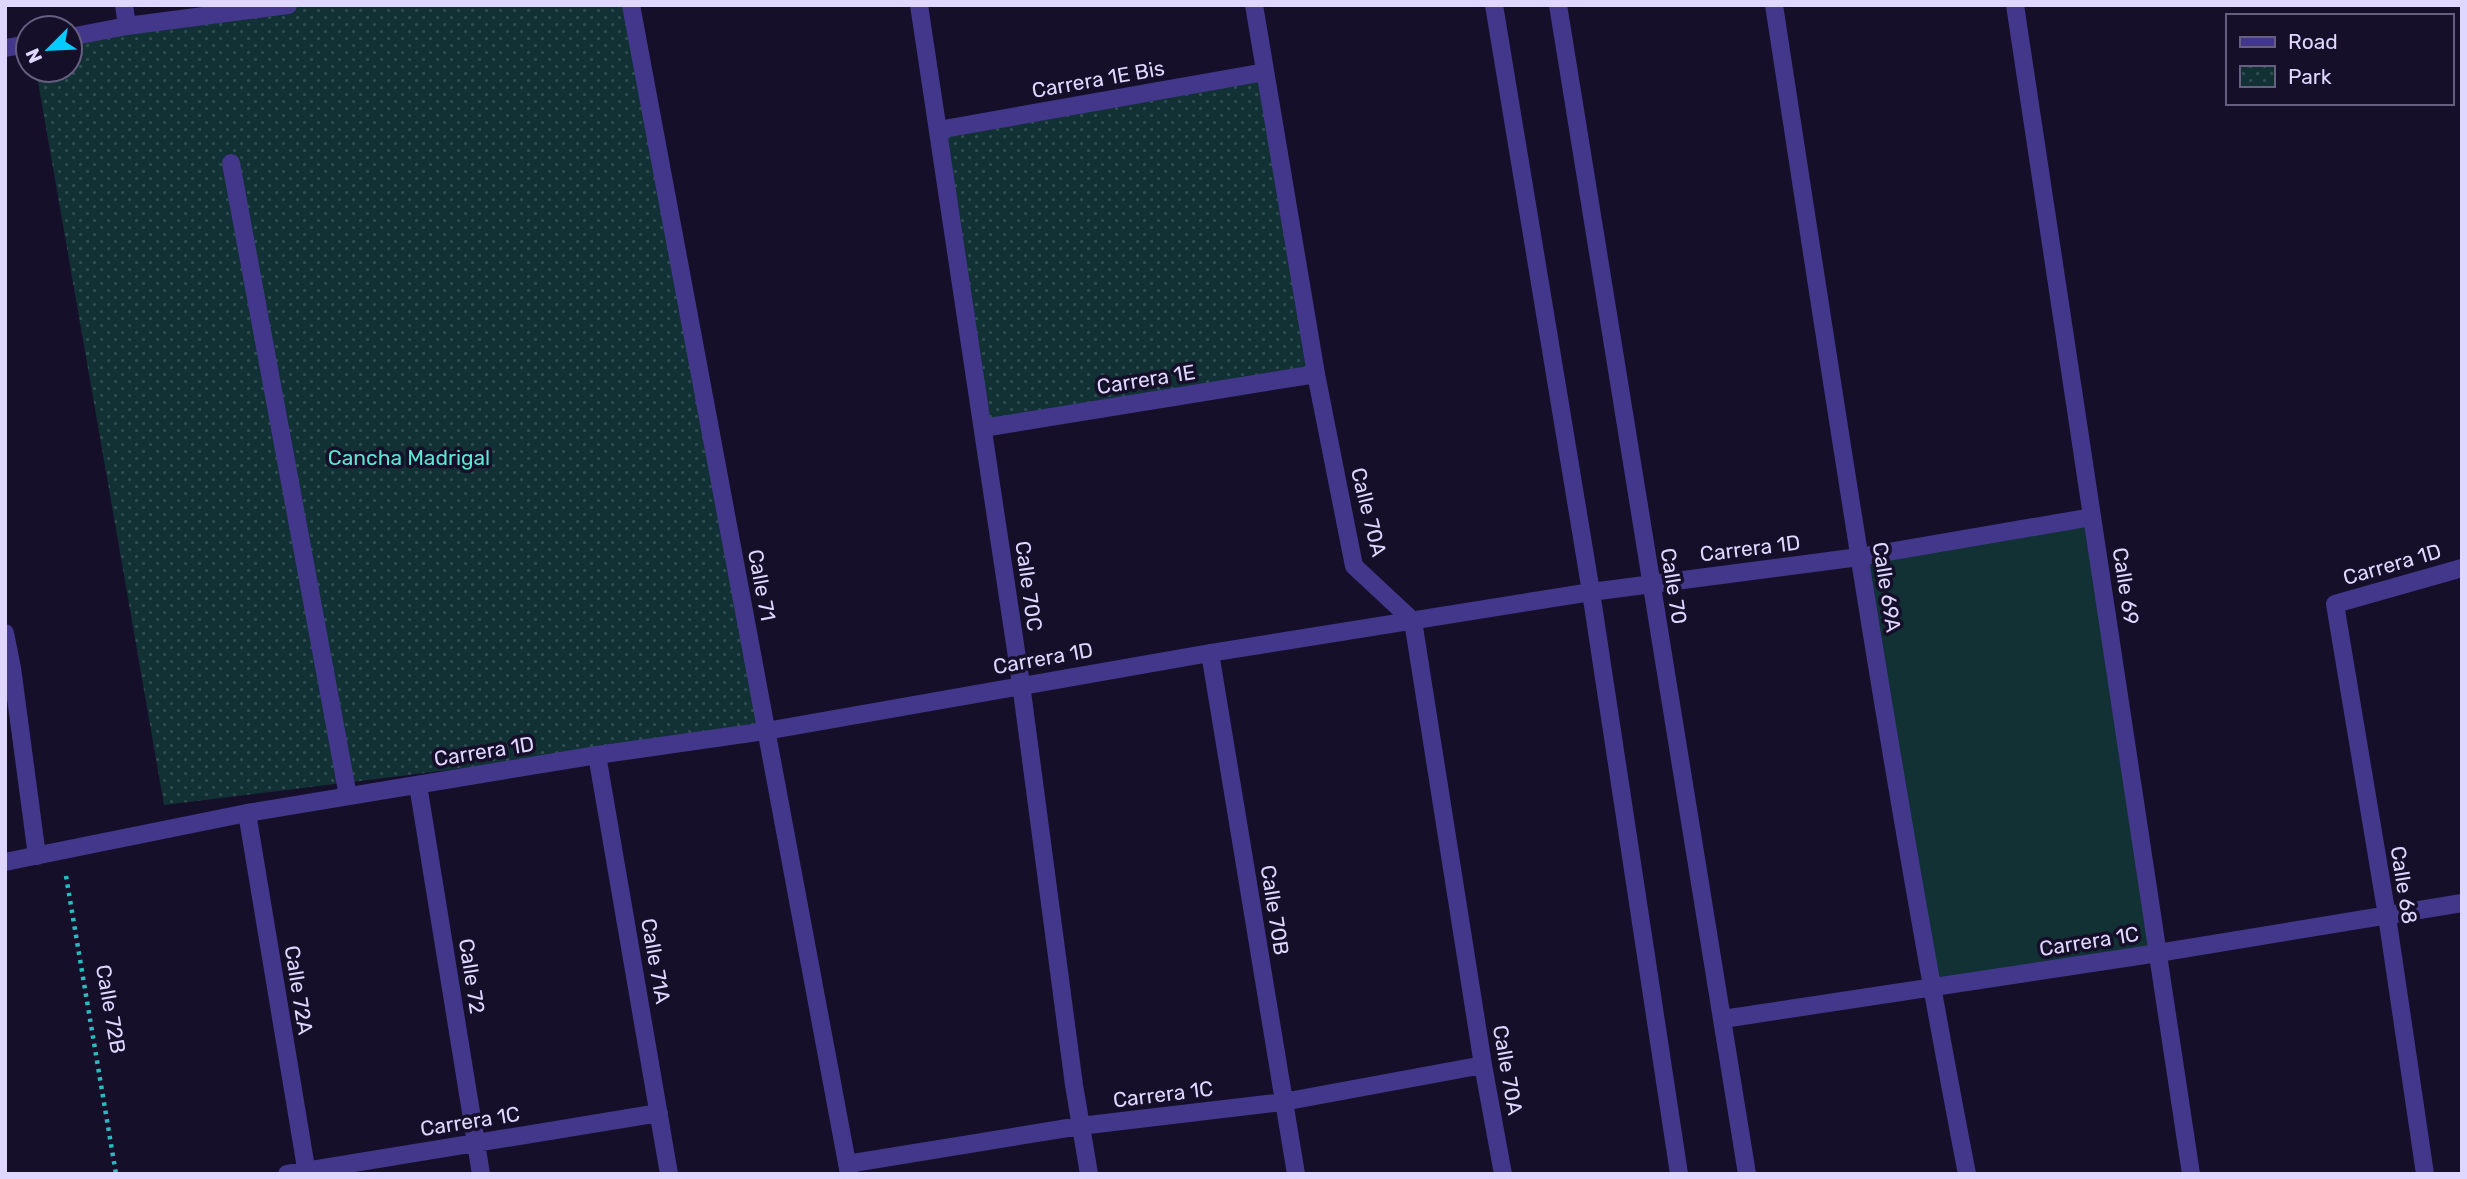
<svg xmlns="http://www.w3.org/2000/svg" width="2467" height="1179" font-family="Rubik,sans-serif">
<style>
.park{fill:url(#park-dots)}
.garden{fill:#113134}
.lines{fill:none;stroke-linecap:round;stroke-linejoin:round}
.path{stroke:#28bcc1;stroke-width:4.5;stroke-dasharray:3.5 5;stroke-linecap:butt}
.minor{stroke:#42378b;stroke-width:18}
.labels{text-anchor:middle;dominant-baseline:central;stroke-width:7;stroke-linejoin:round;paint-order:stroke}
.street-label{font-size:21px;fill:#dfd7ff;stroke:#160f29}
.park-label{font-size:21px;fill:#5be7d2;stroke:#160f29}
</style>
<defs>
<pattern id="park-dots" width="8" height="8" patternUnits="userSpaceOnUse" patternTransform="scale(1.75)"><rect width="8" height="8" fill="#113134"/><path d="M2 2h.1M6 6h.1" fill="none" stroke="#334e52" stroke-width="1.8" stroke-linecap="round"/></pattern>
</defs>
<rect width="100%" height="100%" fill="#160f29"/>
<path class="park" d="M304 5H631L766 731 164 805 36 70H70V38Z
M1265 72 1316 374 983 428 938 130Z"/>
<path class="garden" d="M2092 517 2158 953 1931 989 1859 557Z"/>
<g class="lines">
<path class="path" d="M66 876 116 1174"/>
<path class="minor" d="M124 5 127 26
M631 5 849 1174
M919 5 1021 684 1074 1085 1089 1174
M1254 5 1316 374 1354 566 1413 621 1483 1065 1503 1174
M1494 5 1591 592 1679 1174
M1558 5 1747 1174
M1774 5C1834 396 1892 786 1967 1174
M2015 5 2191 1174
M70 37 127 26 288 5
M5 48 28 44
M938 130 1265 72
M231 163 348 796
M983 428 1316 374
M5 633 12 668 37 856
M1210 653 1296 1174
M597 755 669 1174
M418 785 481 1174
M247 813 307 1174
M5 862 247 813 597 755 766 731 1210 653 1591 592 1859 557 2092 517
M1723 1019 2158 953 2462 903
M847 1164 1080 1126 1283 1102 1483 1065
M287 1174 659 1113
M2425 1174 2387 916 2335 604 2462 568"/>
</g>
<g class="labels">
<g class="street-label">
<text transform="translate(1098 79) rotate(-10)">Carrera 1E Bis</text>
<text transform="translate(1146 379) rotate(-9)">Carrera 1E</text>
<text transform="translate(1369 512) rotate(76)">Calle 70A</text>
<text transform="translate(1750 548) rotate(-7)">Carrera 1D</text>
<text transform="translate(2392 564) rotate(-16)">Carrera 1D</text>
<text transform="translate(762 585) rotate(79)">Calle 71</text>
<text transform="translate(1029 586) rotate(82)">Calle 70C</text>
<text transform="translate(1674 586) rotate(81)">Calle 70</text>
<text transform="translate(2126 586) rotate(81)">Calle 69</text>
<text transform="translate(1887 587) rotate(81)">Calle 69A</text>
<text transform="translate(1043 658) rotate(-10)">Carrera 1D</text>
<text transform="translate(484 751) rotate(-9)">Carrera 1D</text>
<text transform="translate(2404 885) rotate(81)">Calle 68</text>
<text transform="translate(1275 910) rotate(81)">Calle 70B</text>
<text transform="translate(2089 941) rotate(-9)">Carrera 1C</text>
<text transform="translate(656 961) rotate(80)">Calle 71A</text>
<text transform="translate(472 976) rotate(81)">Calle 72</text>
<text transform="translate(299 990) rotate(81)">Calle 72A</text>
<text transform="translate(111 1009) rotate(80)">Calle 72B</text>
<text transform="translate(1508 1070) rotate(80)">Calle 70A</text>
<text transform="translate(1163 1094) rotate(-7)">Carrera 1C</text>
<text transform="translate(470 1121) rotate(-9)">Carrera 1C</text>
</g>
<g class="park-label">
<text x="409" y="457">Cancha Madrigal</text>
</g>
</g>
<rect width="2467" height="1179" fill="none" stroke="#dfd7ff" stroke-width="14"/>
<rect x="2226" y="14" width="228" height="91" fill="#160f29" stroke="#665f7f" stroke-width="2"/>
<rect x="2240" y="37" width="35" height="10" fill="#42378b" stroke="#665f7f" stroke-width="2"/>
<text x="2288" y="49" font-size="21" fill="#dfd7ff">Road</text>
<rect x="2240" y="66" width="35" height="21" fill="url(#park-dots)" stroke="#665f7f" stroke-width="2"/>
<text x="2288" y="84" font-size="21" fill="#dfd7ff">Park</text>
<g transform="translate(49 49) rotate(246)"><circle r="33" fill="#160f29" stroke="#665f7f" stroke-width="2"/>
<path d="M0-5L12 26L0 18L-12 26Z" fill="#03cdff"/>
<text y="-10" font-size="19" font-weight="bold" text-anchor="middle" fill="#dfd7ff">N</text>
</g>
</svg>
